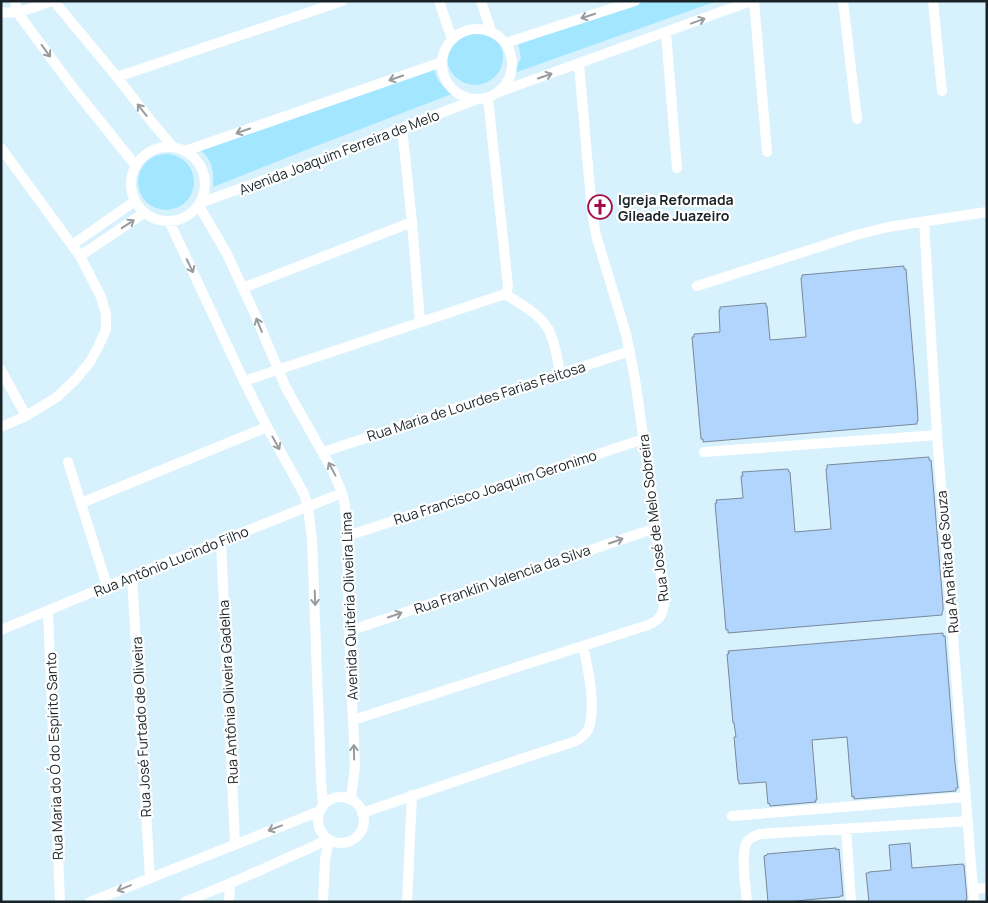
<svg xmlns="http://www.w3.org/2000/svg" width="988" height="903" font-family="Manrope,sans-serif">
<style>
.green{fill:#a2e6ff}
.building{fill:#b2d5fe;stroke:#79899a}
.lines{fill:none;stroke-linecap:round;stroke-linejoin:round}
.minor{stroke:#fff;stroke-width:10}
.oneway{stroke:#989c9e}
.labels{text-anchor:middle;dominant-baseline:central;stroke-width:4.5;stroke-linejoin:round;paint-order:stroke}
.street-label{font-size:14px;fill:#192327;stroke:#fff}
.poi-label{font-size:14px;font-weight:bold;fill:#192327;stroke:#fff;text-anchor:start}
</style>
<rect width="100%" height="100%" fill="#d7f2fd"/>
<path class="green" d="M646 1H717L514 73 521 58 518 43Z
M447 57a28 28 0 1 1 56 0a28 28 0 1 1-56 0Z
M434 68C437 82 442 85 452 94L316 146 213 187C214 167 213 162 198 147Z
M138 182a28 28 0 1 1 56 0a28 28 0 1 1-56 0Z"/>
<path class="building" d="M904 266V269H906L907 282 917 402 918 421H917V424L703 442V439H701L692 337H694V334L720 332 719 310H720V307L766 303V306H767L770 340 806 337 801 278H802V275Z
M929 457V460H931L933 483 943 605V611L942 612V615L728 633V630H726L715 503H717L716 500 743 498 741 476H743L742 472 788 469 789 472H790L795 532 831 529 826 469H827V465Z
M943 633V636H945L955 763 958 788H956V791L854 799V796L852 797 847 737 812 740 817 800H815L816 802 770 806 769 803 768 804 766 782 739 784V781H738L734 737H736L734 723H733L727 654H729L728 651Z
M910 843 912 868 963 864V865H964L967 899H966V902H869L866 873H869V872L891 870 889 845Z
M836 848V850L839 849 843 896H840V897L816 899 787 902H768L764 856 767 855V854Z"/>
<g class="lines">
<path class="minor" d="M15 1 17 12 71 85 136 166
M54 1 117 77 151 121 173 147
M439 1 452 39
M481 1 491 31
M754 1 767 152
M843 1 857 119
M933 1 942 91
M1 12C18 15 36 6 52 1
M442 64a35 35 0 1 1 70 0a35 35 0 1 1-70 0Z
M666 33 677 168
M506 43 635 1
M117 77 342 1
M499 92 751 1
M488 98 508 286 507 292 505 294
M402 128 412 222 420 322
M131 184a37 37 0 1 1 74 0a37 37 0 1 1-74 0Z
M1 148 80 256 101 297 106 314V330L98 347 90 362 76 379 57 397 26 416 1 427
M185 151 442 62
M200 203 325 158 477 99
M199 206 226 252 254 312 286 388 333 471 342 493 345 505 347 536 349 631 353 720 355 766 351 800
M169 221 244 381 267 427 304 494 308 507 312 540 321 780 323 805
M924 221 937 435 974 902
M72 245 135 201
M80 256 144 213
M697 286 856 235 888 227 987 212
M243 288 412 222
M505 294C522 305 544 316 551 335 556 347 558 361 560 374
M1 370 26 416
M244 381 505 294
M323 452 630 351
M704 452 937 435
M68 462 107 586
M81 503 267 427
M347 536 644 439
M221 541 235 844
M132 577 150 878
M48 611 60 902
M1 630 107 586 342 493
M349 631 656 528
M353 720 648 625C659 620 662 617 664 605L656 528 635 379 626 334 596 235 592 212 579 64
M318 820a23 23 0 1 1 46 0a23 23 0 1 1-46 0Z
M362 813 512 762 576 741C581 738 585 735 588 730 597 709 588 668 583 646
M732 816 966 797
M846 829 851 902
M973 889 987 888
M90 902 320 811
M185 902C220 888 255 873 289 857 302 851 315 847 327 839
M229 902 230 884
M323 902 325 859 329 840
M407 902 412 795
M747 902C746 889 740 852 747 842 750 837 755 836 760 834L968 821"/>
</g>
<defs><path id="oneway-shaft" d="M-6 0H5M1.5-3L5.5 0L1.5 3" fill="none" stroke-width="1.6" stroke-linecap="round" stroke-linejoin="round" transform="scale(1.25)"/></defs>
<g class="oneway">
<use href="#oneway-shaft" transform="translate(588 16) rotate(162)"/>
<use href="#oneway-shaft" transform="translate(698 21) rotate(-20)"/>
<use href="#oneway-shaft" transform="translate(46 51) rotate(54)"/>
<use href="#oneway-shaft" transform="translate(545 76) rotate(-19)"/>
<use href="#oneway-shaft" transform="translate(396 78) rotate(161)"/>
<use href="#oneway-shaft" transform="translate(142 110) rotate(-128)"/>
<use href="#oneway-shaft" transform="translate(243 131) rotate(161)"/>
<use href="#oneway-shaft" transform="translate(128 224) rotate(-33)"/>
<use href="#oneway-shaft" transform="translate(190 266) rotate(64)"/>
<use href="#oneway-shaft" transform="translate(259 325) rotate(-112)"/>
<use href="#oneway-shaft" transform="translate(276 443) rotate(61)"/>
<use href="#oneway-shaft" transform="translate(332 469) rotate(-118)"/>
<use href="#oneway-shaft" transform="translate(616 541) rotate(-19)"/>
<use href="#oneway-shaft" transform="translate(315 598) rotate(88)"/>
<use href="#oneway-shaft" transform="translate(395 615) rotate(-19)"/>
<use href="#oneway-shaft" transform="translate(354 752) rotate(-91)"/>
<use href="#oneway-shaft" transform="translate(275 828) rotate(159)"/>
<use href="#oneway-shaft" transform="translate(124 888) rotate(158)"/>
</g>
<defs>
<g id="church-ring" transform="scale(1.25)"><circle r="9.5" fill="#fff" stroke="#a30c49" stroke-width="1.5"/><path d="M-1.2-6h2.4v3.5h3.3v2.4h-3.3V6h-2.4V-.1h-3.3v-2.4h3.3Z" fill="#a30c49"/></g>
</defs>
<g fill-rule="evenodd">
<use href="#church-ring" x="600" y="207"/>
</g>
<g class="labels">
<g class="street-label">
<text transform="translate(339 152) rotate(-21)">Avenida Joaquim Ferreira de Melo</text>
<text transform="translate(476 401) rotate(-18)">Rua Maria de Lourdes Farias Feitosa</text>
<text transform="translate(495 487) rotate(-18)">Rua Francisco Joaquim Geronimo</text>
<text transform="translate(653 518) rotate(-97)">Rua José de Melo Sobreira</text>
<text transform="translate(171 561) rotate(-22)">Rua Antônio Lucindo Filho</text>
<text transform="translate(947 562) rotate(-95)">Rua Ana Rita de Souza</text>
<text transform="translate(502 579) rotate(-19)">Rua Franklin Valencia da Silva</text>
<text transform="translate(349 606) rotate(-92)">Avenida Quitéria Oliveira Lima</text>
<text transform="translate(228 692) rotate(-93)">Rua Antônia Oliveira Gadelha</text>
<text transform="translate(141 727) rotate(-93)">Rua José Furtado de Oliveira</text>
<text transform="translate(54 756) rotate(-92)">Rua Maria do Ó do Espírito Santo</text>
</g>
<g class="poi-label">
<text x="618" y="199">Igreja Reformada<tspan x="618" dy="16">Gileade Juazeiro</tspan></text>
</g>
</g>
<rect width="988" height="903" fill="none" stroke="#192327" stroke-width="5"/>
</svg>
